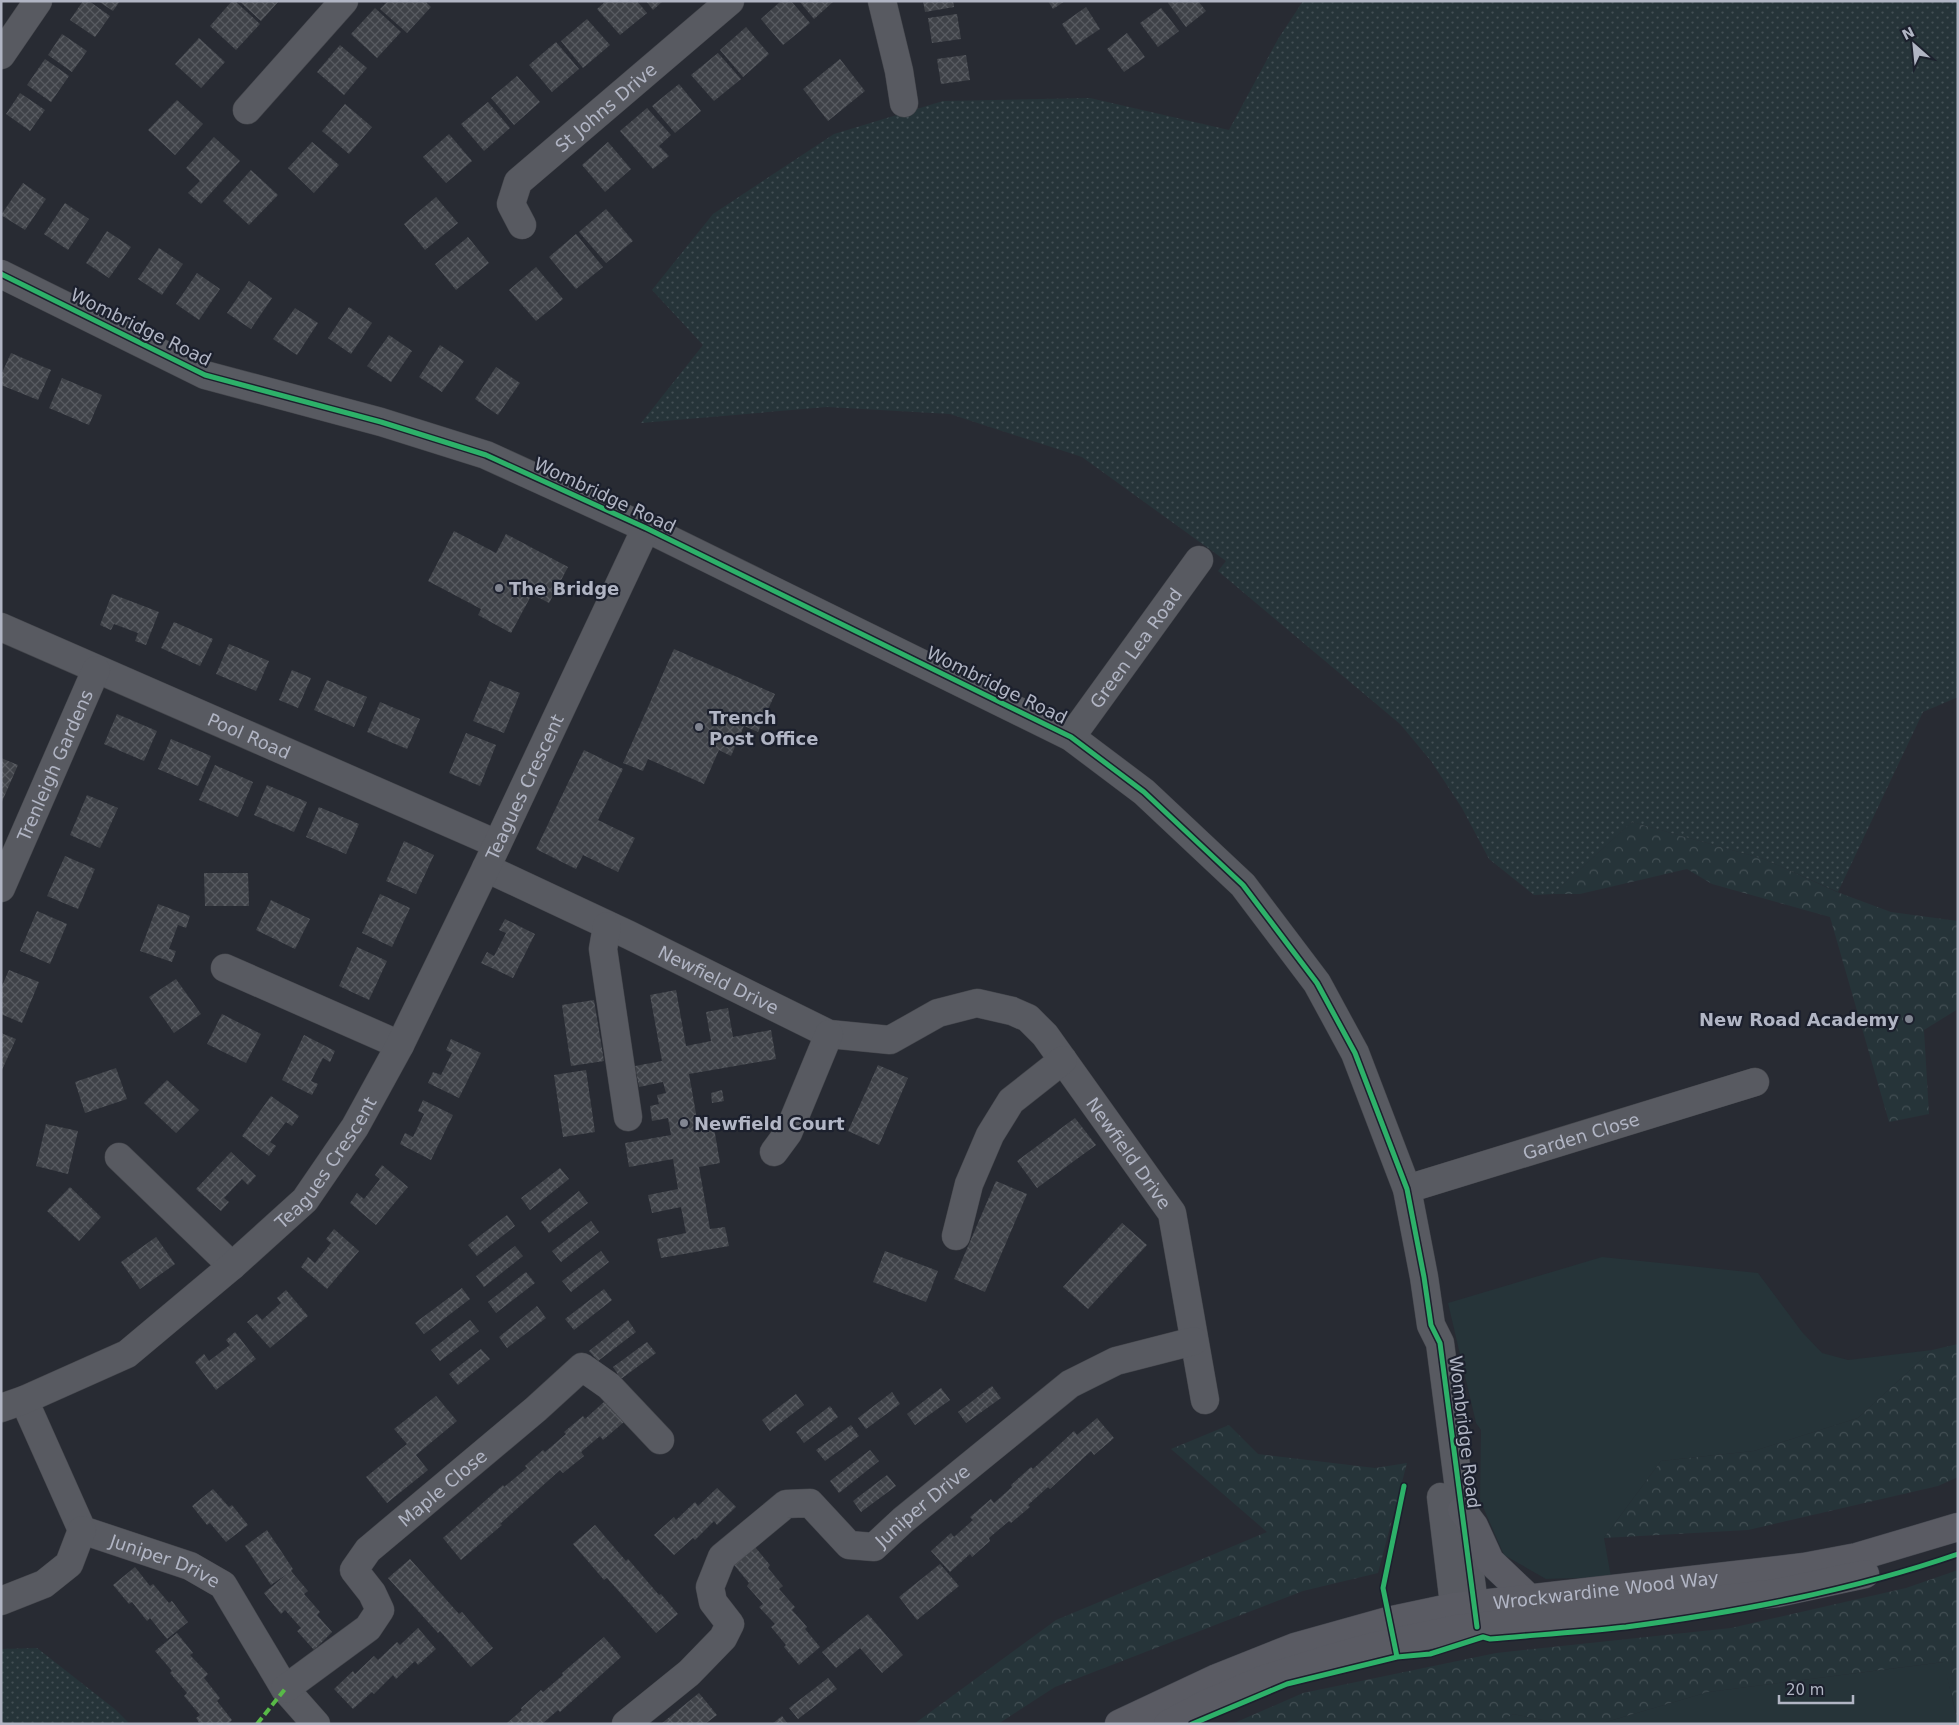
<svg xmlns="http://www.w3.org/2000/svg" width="1959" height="1725" font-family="'DejaVu Sans',sans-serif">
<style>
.grass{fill:#263439}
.forest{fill:url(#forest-crowns)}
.park{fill:url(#park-dots)}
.building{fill:url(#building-cross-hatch)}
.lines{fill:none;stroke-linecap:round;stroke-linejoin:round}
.minor-casing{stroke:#44464c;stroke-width:29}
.major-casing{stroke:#454850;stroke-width:29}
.minor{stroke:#585a61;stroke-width:28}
.major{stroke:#5a5b63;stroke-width:28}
.quiet{stroke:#58b947;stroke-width:4;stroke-dasharray:8 4;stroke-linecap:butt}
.cycleway-casing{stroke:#1c202d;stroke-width:8}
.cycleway{stroke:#2db169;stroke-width:5}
.poi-dot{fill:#818591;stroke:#1c202d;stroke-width:2}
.labels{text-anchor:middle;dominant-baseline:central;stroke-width:4.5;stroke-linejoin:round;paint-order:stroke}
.street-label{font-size:18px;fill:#b1b5c4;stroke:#1c202d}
.poi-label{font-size:18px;font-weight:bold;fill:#b1b5c4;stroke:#1c202d;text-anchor:start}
</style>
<defs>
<pattern id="forest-crowns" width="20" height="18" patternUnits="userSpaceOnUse" patternTransform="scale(1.25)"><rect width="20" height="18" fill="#263439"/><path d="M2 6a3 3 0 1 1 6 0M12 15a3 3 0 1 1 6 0" fill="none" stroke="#434f54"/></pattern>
<pattern id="park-dots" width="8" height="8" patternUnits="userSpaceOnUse" patternTransform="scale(1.25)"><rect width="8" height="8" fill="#263439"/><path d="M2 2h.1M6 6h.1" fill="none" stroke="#434f54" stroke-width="1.8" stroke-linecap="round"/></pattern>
<pattern id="building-cross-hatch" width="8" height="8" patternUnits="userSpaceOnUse" patternTransform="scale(1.25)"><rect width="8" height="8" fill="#3f4248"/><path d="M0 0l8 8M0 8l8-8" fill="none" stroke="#585b61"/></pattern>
</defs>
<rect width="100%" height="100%" fill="#282b33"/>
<path class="grass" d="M1602 1257 1758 1273 1802 1332 1822 1353 1848 1360 1932 1350 1858 1418 1754 1451 1661 1461 1604 1538 1611 1577 1546 1579 1504 1555 1480 1500 1481 1430 1476 1423 1448 1303Z
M1944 1662 1958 1724H1599L1708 1692Z
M1513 1714 1564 1724H1498Z"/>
<path class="forest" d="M1632 822 1764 859 1837 892 1891 912 1958 921V1009L1924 1030 1929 1114 1889 1122 1830 917 1712 884 1687 869 1580 894H1553Z
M1958 1344V1477L1938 1486 1748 1530 1604 1538 1661 1461 1754 1451 1858 1418 1932 1350Z
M1229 1425 1258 1454 1375 1468 1407 1463 1378 1573 1303 1591 1055 1687 998 1724H914L1056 1620 1267 1532 1171 1449Z
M1958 1570V1720L1943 1662 1708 1692 1599 1724H1564L1513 1714 1498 1724H1232L1303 1693 1496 1653 1731 1628 1906 1588Z"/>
<path class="park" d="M1303 1H1958V697L1923 712 1838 892 1764 859 1632 822 1553 894 1534 895 1489 859 1462 808 1431 761 1400 724 1218 571 1226 561 1082 457 950 414 827 407 641 423 703 345 652 290 713 214 834 134 943 101 1090 98 1229 130 1278 39Z
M37 1648 116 1710 130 1724H1V1649Z"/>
<path class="building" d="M83 1H89L110 16 95 37 70 20Z
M98 1H120L113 11Z
M232 1H235L260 24 236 50 210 26Z
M239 1H279L261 21Z
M388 1H425L431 7 407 33 380 9Z
M606 1H637L647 13 620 35 597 9Z
M646 1H663L653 10Z
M781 1H791L810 23 783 45 761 19Z
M799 1H834L814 19Z
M923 1H953L954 7 925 12Z
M1048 1H1065L1053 9Z
M1170 1H1198L1206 11 1186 27 1168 3Z
M1086 7 1100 29 1076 45 1062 24Z
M375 8 401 32 377 58 351 34Z
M1161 8 1179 31 1158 47 1140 23Z
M957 14 961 39 932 43 928 18Z
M587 19 610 45 583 68 561 41Z
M746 27 769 54 743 77 720 50Z
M1127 33 1145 57 1124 72 1107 49Z
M62 34 87 51 72 72 48 55Z
M199 38 225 62 201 88 175 64Z
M556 42 579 69 552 92 529 65Z
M340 45 367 68 344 95 317 72Z
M718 53 741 79 714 101 691 75Z
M966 55 970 80 941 84 937 59Z
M45 59 69 76 51 102 27 85Z
M840 59 865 91 828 121 803 89Z
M517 76 540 102 514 125 491 98Z
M679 84 701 111 675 133 652 106Z
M20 93 45 110 30 131 6 114Z
M177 100 203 124 175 155 148 130Z
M488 102 510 128 484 151 461 124Z
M345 104 372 127 349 154 322 131Z
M647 108 671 135 659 146 669 156 653 169 620 131Z
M449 134 472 161 446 183 423 157Z
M214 137 240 161 201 204 188 193 200 181 186 168Z
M312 142 339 165 314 193 288 168Z
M608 142 631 169 605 192 582 165Z
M251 170 278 195 249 225 223 201Z
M23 183 46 199 25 230 1 215Z
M436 197 458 223 425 250 404 224Z
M65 203 89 219 68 250 44 234Z
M606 209 633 241 606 263 579 232Z
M107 231 131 247 109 278 86 263Z
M576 234 603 267 576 289 549 257Z
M468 237 489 263 456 290 435 264Z
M159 248 183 264 162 295 138 279Z
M536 267 563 299 536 321 509 290Z
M197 273 220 289 199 320 176 304Z
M249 281 272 298 251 329 227 313Z
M349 307 372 323 351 354 328 338Z
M295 308 318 323 297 355 273 339Z
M389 335 412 351 391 382 367 366Z
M440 345 464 361 442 392 419 377Z
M11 353 51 370 38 400 1 385V375Z
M496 367 520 383 498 415 475 399Z
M62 378 102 395 89 425 49 408Z
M454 531 496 553 506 534 568 567 549 603 532 594 511 633 478 615 481 609 428 581Z
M112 594 159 612 146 645 135 641 138 633 114 624 111 630 100 625Z
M174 622 213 639 200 666 161 648Z
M229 644 269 661 256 691 216 674Z
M674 649 775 694 758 732 744 726 731 756 719 750 704 784 648 759 643 771 623 763Z
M292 670 311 678 298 708 279 700Z
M327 680 367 697 354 727 314 710Z
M490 681 520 693 504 733 473 721Z
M380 702 420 719 407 749 367 732Z
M117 714 157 731 144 761 104 744Z
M466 733 496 745 480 786 449 773Z
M171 739 211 756 198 786 158 769Z
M584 750 623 769 598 820 635 838 618 872 583 855 576 869 536 849Z
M1 758 18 765 1 804Z
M215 765 253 782 238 817 199 800Z
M267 785 307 802 294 832 254 815Z
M87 795 118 808 100 848 70 835Z
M319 807 359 824 346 854 306 837Z
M404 841 434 855 416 894 386 881Z
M65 856 95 869 78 909 47 896Z
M204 873H248L249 906H205Z
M380 894 410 908 392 947 362 933Z
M271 900 310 919 295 949 256 930Z
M158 904 190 916 186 928 178 925 169 949 176 951 172 962 140 951Z
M37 911 67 924 50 964 20 951Z
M505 919 535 934 513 978 481 963 487 952 494 956 506 933 499 930Z
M357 947 387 961 369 1000 339 986Z
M9 970 39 982 22 1023 1 1014V988Z
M176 979 201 1014 174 1033 149 997Z
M676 990 686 1046 711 1041 706 1012 728 1008 733 1037 771 1030 776 1059 689 1074 698 1125 713 1122 720 1163 699 1167 710 1229 725 1227 729 1246 661 1258 657 1239 686 1233 681 1207 652 1213 648 1195 678 1189 673 1159 629 1167 625 1143 671 1135 668 1118 652 1121 650 1106 659 1104 657 1095 666 1093 663 1082 639 1087 635 1066 662 1061 650 995Z
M594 1000 604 1061 571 1066 562 1005Z
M222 1014 261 1034 246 1063 207 1044Z
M1 1033 16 1039 1 1072Z
M304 1035 335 1051 330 1062 323 1058 311 1081 318 1084 312 1095 282 1080Z
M451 1039 481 1053 459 1098 428 1083 433 1072 441 1075 452 1053 446 1050Z
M878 1065 908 1078 879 1145 848 1131Z
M116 1068 127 1099 85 1113 75 1082Z
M586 1070 595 1132 563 1137 554 1075Z
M167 1080 199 1110 176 1133 144 1103Z
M722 1090 724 1101 712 1103 711 1093Z
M271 1096 299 1116 292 1126 286 1122 270 1142 276 1146 269 1156 242 1136Z
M423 1100 453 1115 431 1160 400 1144 405 1133 413 1137 424 1114 418 1111Z
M1075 1118 1096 1145 1037 1188 1017 1161Z
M46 1124 78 1131 68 1174 36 1166Z
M231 1152 256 1176 248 1185 242 1179 224 1198 229 1202 221 1211 196 1189Z
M382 1165 408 1187 376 1225 350 1203 357 1193 364 1199 380 1179 375 1175Z
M560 1168 569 1179 530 1210 521 1198Z
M996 1181 1027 1194 985 1292 954 1279Z
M70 1187 101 1217 79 1241 47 1211Z
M579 1191 588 1203 549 1233 541 1222Z
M507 1215 515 1226 477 1256 468 1245Z
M591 1221 599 1232 561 1262 552 1251Z
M1122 1223 1147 1245 1088 1309 1063 1287Z
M334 1229 359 1251 327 1289 301 1267 308 1257 315 1263 331 1243 326 1239Z
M156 1237 175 1264 140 1289 121 1262Z
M515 1246 523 1256 484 1287 476 1276Z
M601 1251 609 1262 571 1292 562 1281Z
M885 1251 938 1271 926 1302 873 1282Z
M526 1272 535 1283 496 1313 488 1302Z
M462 1288 470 1299 424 1334 415 1323Z
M604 1289 612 1300 574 1330 565 1319Z
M286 1290 308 1316 270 1348 247 1322 257 1314 262 1320 281 1303 277 1298Z
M537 1306 546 1318 507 1348 499 1337Z
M470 1320 479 1331 440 1361 431 1350Z
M628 1320 636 1332 598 1361 589 1351Z
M235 1332 256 1359 216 1390 195 1362 204 1354 209 1361 230 1345 226 1340Z
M647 1342 656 1353 621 1379 613 1367Z
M481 1349 490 1359 458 1385 449 1374Z
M992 1386 1001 1398 966 1423 958 1412Z
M941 1388 950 1400 915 1425 907 1414Z
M892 1392 900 1404 866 1429 858 1418Z
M796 1394 804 1405 770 1431 762 1420Z
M436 1396 457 1421 416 1455 428 1470 387 1503 366 1477 407 1444 394 1429Z
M605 1401 624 1422 603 1440 600 1436 581 1452 584 1456 563 1473 560 1470 500 1524 502 1525 461 1560 443 1538 503 1485 504 1487 527 1468 525 1466 543 1450 545 1452 566 1434 564 1432 583 1416 585 1419Z
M830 1406 838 1417 804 1443 796 1432Z
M1097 1418 1114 1438 1094 1455 1091 1451 1050 1489 1048 1487 1028 1505 1030 1507 1011 1523 1009 1521 989 1538 990 1541 972 1557 970 1554 950 1572 931 1551 951 1533 954 1537 973 1520 970 1517 991 1499 994 1503 1012 1487 1011 1485 1031 1467 1033 1469 1074 1431 1077 1435Z
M851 1425 859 1436 825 1461 816 1450Z
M870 1450 879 1461 839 1493 830 1481Z
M887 1475 896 1486 861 1512 853 1501Z
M717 1488 736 1507 717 1525 714 1521 695 1540 693 1538 674 1555 654 1535 674 1517 676 1520 695 1502 698 1506Z
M213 1489 229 1507 232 1505 248 1525 226 1542 210 1523 207 1525 192 1506Z
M595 1525 626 1561 628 1559 659 1595 661 1594 678 1614 656 1633 607 1578 604 1580 573 1544Z
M267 1530 293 1569 291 1571 308 1591 304 1594 320 1612 317 1615 332 1632 314 1650 297 1631 301 1628 285 1610 281 1614 264 1593 287 1574 271 1585 245 1546Z
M755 1547 770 1565 768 1568 783 1586 779 1589 795 1607 792 1610 807 1627 805 1629 820 1647 799 1665 784 1647 786 1645 771 1627 775 1624 759 1607 763 1604 747 1586 749 1583 734 1565Z
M410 1559 459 1614 462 1612 493 1648 471 1667 440 1631 438 1633 388 1578Z
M940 1564 959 1586 917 1620 899 1597Z
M135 1567 150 1586 153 1584 169 1603 172 1601 188 1622 167 1639 150 1618 147 1621 132 1602 129 1604 113 1585Z
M868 1614 903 1655 882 1673 860 1648 836 1668 822 1652Z
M418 1628 436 1649 418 1665 415 1661 396 1679 393 1675 374 1694 372 1692 353 1709 334 1689 353 1671 355 1674 374 1656 378 1660 397 1642 400 1645Z
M177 1633 193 1653 190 1655 208 1674 204 1678 220 1698 217 1701 232 1720 228 1724H200L196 1718 200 1715 184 1696 187 1693 170 1673 172 1671 155 1651Z
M604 1637 621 1657 560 1712 558 1710 542 1724H506L522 1710 521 1708 541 1690 543 1692 563 1675 562 1673Z
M828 1678 837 1689 798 1719 789 1708Z
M699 1693 717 1715 705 1724H661Z
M782 1716 788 1724H772Z"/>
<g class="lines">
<g class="minor-casing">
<g id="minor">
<path d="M882 1 899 71 904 103"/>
<path d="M1 55 38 1"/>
<path d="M247 110 344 1"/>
<path id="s1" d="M522 225 511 204 518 182 730 1"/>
<path d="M1 274 205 375 381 422 486 455 646 528 1071 737 1144 792 1243 885 1317 983 1355 1053 1407 1189 1424 1277 1431 1325 1440 1343 1477 1627"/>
<path id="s2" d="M1 627 497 844"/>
<path id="s3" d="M1071 737 1199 560"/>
<path id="s4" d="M486 868 629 935 829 1034 890 1040 938 1013 977 1003 1012 1011 1028 1018 1045 1035 1172 1213 1205 1400"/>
<path id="s5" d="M1 888 96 670"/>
<path d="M607 926 603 949 628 1117"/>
<path d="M225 968 400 1045"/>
<path d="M774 1152 788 1133 829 1034"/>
<path d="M119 1157 232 1266"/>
<path id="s6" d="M1407 1189 1755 1082"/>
<path d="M956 1236 969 1184 990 1135 1011 1101 1063 1060"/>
<path id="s7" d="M24 1400 82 1530 190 1566 223 1585 285 1689 316 1724"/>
<path id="s8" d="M1 1408 24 1400 127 1354 232 1266 305 1200 355 1127 400 1045 486 868 646 528"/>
<path d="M1441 1497 1457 1629"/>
<path d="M1 1601 44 1584 69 1564 82 1530"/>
<path id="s9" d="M285 1689 368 1628 380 1610 372 1593 354 1570 368 1550 536 1409 582 1367 609 1386 660 1440"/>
<path id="s10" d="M626 1724 689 1673 723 1638 730 1624 713 1602 710 1587 722 1557 786 1504 810 1503 849 1545 874 1547 903 1520 1070 1384 1116 1361 1194 1341"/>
</g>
</g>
<g class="major-casing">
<g id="major">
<path d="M1462 1510 1474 1526 1490 1561 1529 1598"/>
<path id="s11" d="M1119 1724 1217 1678 1295 1647 1388 1621 1454 1607 1804 1567 1857 1557 1958 1527"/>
<path d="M1168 1724 1206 1704 1267 1678 1325 1660 1371 1647 1457 1629 1777 1593 1865 1574"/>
</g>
</g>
<use href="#minor" class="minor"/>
<use href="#major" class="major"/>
<path class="quiet" d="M257 1724 285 1689"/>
<g class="cycleway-casing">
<path id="cycleway" d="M1 274 205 375 381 422 486 455 646 528 1071 737 1144 792 1243 885 1317 983 1355 1053 1407 1189 1424 1277 1431 1325 1440 1343 1477 1627
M1397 1657 1383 1588 1404 1486
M1192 1724 1287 1684 1397 1657 1430 1654 1483 1637 1490 1639C1535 1635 1581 1632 1626 1627 1738 1612 1851 1591 1958 1554"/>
</g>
<use href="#cycleway" class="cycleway"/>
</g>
<g class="poi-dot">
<circle cx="499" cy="588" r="5"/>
<circle cx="699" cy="727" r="5"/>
<circle cx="1909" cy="1019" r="5"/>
<circle cx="684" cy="1123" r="5"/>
</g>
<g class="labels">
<g class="street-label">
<text stroke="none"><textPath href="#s1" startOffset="162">St Johns Drive</textPath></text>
<text transform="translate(141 327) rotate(26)">Wombridge Road</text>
<text transform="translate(605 495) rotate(25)">Wombridge Road</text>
<text stroke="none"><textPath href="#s3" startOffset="110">Green Lea Road</textPath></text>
<text transform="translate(997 685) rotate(26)">Wombridge Road</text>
<text stroke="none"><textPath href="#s2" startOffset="271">Pool Road</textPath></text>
<text stroke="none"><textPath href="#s5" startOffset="134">Trenleigh Gardens</textPath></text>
<text stroke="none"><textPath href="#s8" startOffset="841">Teagues Crescent</textPath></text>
<text stroke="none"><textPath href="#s4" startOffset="258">Newfield Drive</textPath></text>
<text stroke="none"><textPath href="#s6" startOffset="182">Garden Close</textPath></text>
<text stroke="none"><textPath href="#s4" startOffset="760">Newfield Drive</textPath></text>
<text stroke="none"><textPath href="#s8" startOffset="415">Teagues Crescent</textPath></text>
<text transform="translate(1465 1432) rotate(83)">Wombridge Road</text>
<text stroke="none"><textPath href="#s9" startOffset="294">Maple Close</textPath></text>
<text stroke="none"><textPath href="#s10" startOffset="474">Juniper Drive</textPath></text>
<text stroke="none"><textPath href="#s7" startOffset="231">Juniper Drive</textPath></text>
<text stroke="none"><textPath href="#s11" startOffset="509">Wrockwardine Wood Way</textPath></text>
</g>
<g class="poi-label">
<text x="509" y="588">The Bridge</text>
<text x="709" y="717">Trench<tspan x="709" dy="21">Post Office</tspan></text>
<text x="1899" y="1019" text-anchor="end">New Road Academy</text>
<text x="694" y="1123">Newfield Court</text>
</g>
</g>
<rect width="1959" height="1725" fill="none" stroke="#b1b5c4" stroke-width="5"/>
<g transform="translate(1914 45) rotate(333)" stroke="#1c202d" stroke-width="4" paint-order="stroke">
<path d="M0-4L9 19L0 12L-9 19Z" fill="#b1b5c4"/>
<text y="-8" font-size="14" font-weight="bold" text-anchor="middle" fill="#b1b5c4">N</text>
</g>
<path d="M1779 1695v8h74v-8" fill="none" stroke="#b1b5c4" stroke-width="2.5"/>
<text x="1786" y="1695" font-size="15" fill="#b1b5c4" stroke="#1c202d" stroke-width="4" paint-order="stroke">20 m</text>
</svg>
